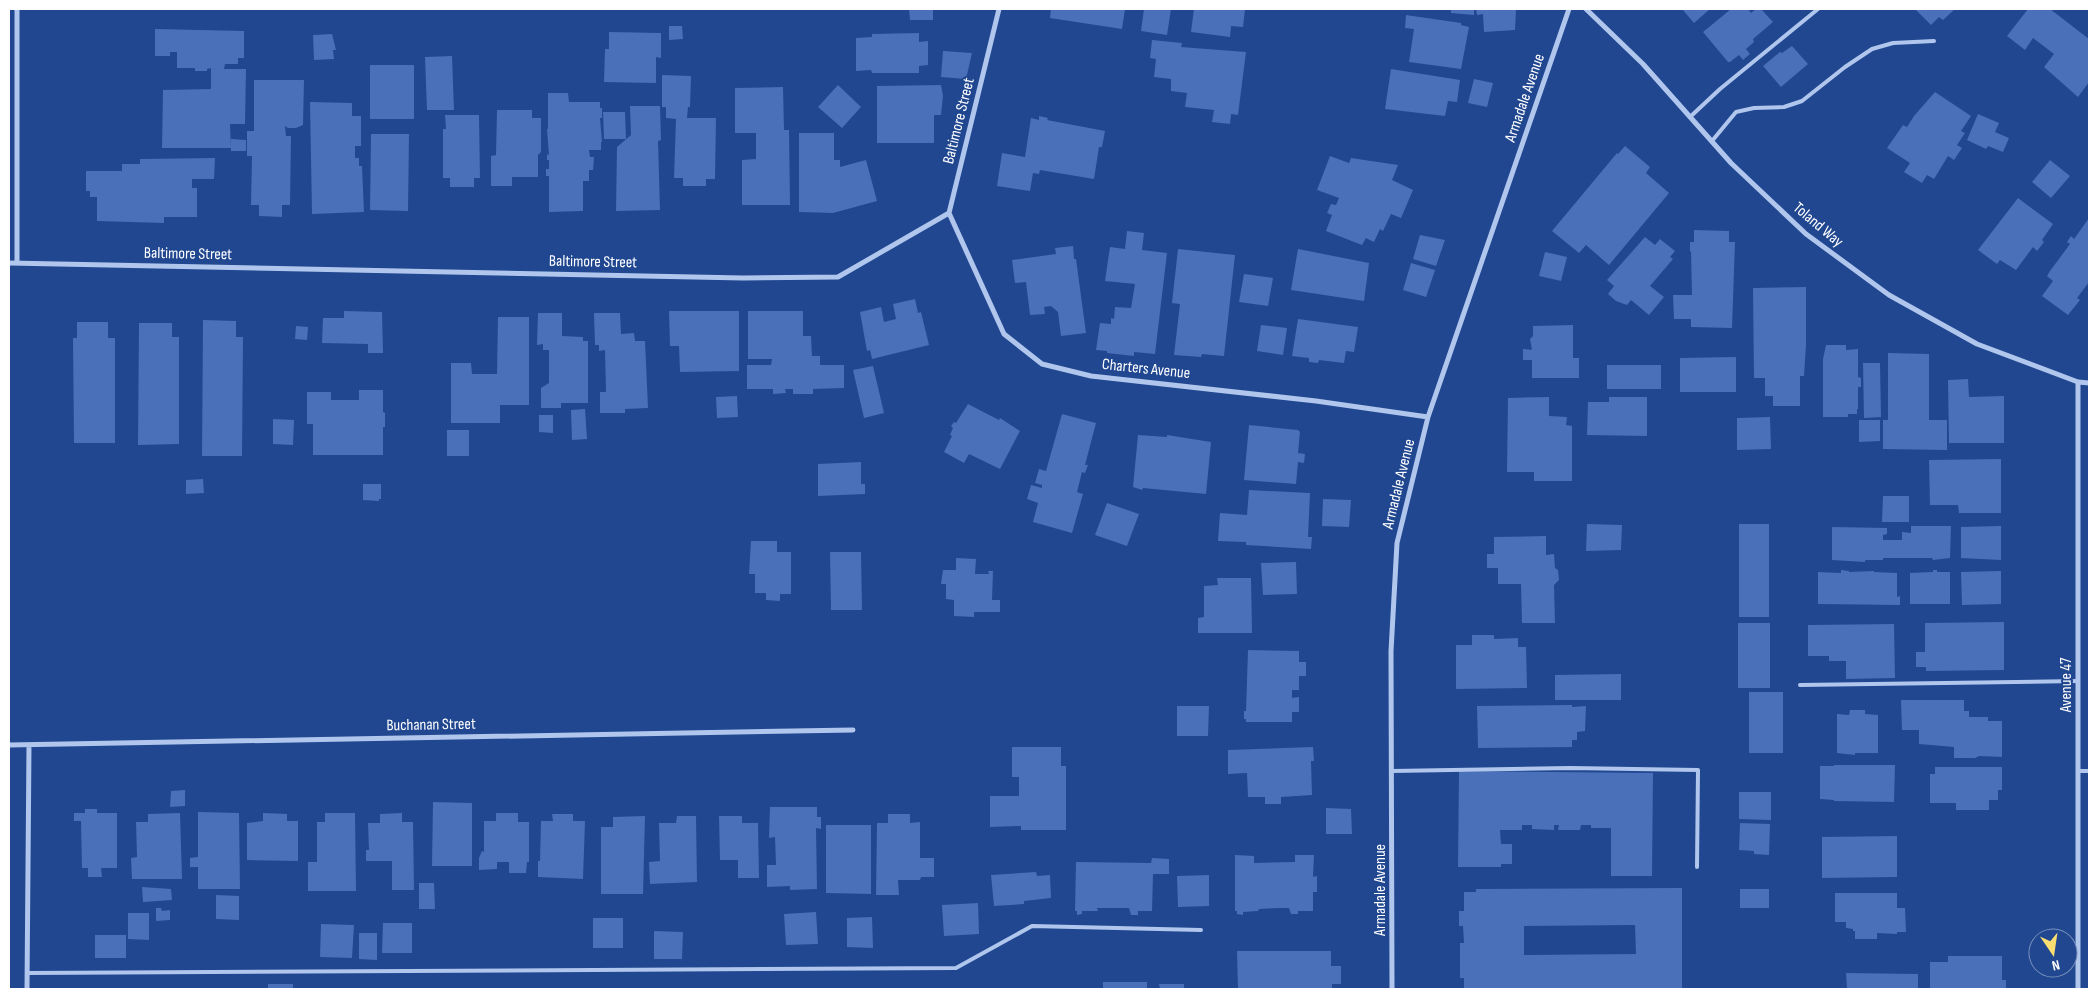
<svg xmlns="http://www.w3.org/2000/svg" width="2098" height="998" font-family="'Sofia Sans Condensed',sans-serif">
<style>
.building{fill:#4970b8;fill-rule:evenodd}
.lines{fill:none;stroke-linecap:round;stroke-linejoin:round}
.lane{stroke:#b0c6ed;stroke-width:4}
.street{stroke:#b0c6ed;stroke-width:5}
.labels{text-anchor:middle;dominant-baseline:central;stroke-width:4;stroke-linejoin:round;paint-order:stroke}
.street-label{font-size:16px;fill:#fff;stroke:#204790}
</style>
<rect width="100%" height="100%" fill="#204790"/>
<path class="building" d="M909 9H933V20H910Z
M1051 9H1125L1122 29 1050 18Z
M1144 9H1171L1167 35 1141 31Z
M1194 9H1245L1243 27 1231 26 1230 37 1191 32Z
M1451 9H1474V15L1451 13Z
M1476 9H1516L1515 30 1484 32 1483 14 1477 15Z
M1682 9H1710L1694 23Z
M1731 9H1748L1751 13 1756 9H1761L1773 22 1753 39 1754 42 1746 49 1750 54 1743 60 1739 55 1730 62H1728L1703 32Z
M1915 9H1955L1943 20 1939 17 1931 25Z
M2028 9H2050L2089 39V82L2078 97 2044 67 2054 54 2033 38 2025 50 2007 36Z
M1406 15 1461 23V25L1469 27 1461 69 1409 62 1414 29 1405 28Z
M669 26H682L683 39 669 40Z
M155 29 244 31V58H238V64H225L224 69H246L245 124H230L231 148H162L163 90 211 89V68L207 69V71H195V68H177V52H170V56H155Z
M609 32 661 33V58L656 57V83L604 82 605 49H609Z
M919 33V42L928 41V65L919 66V73H872L871 70 856 71V38L872 37V34Z
M332 34 336 50H333L334 59 314 60 313 35Z
M1152 40 1182 43 1181 47 1246 52 1238 115 1231 114 1230 124 1212 122 1214 110 1185 107 1187 93 1171 91V79L1154 77 1156 59 1150 58Z
M1792 46 1808 64 1781 87 1763 66 1780 52 1782 53Z
M943 51 972 53 966 79 941 77Z
M452 56 454 110H427L425 57Z
M370 65H414V119H370Z
M1391 69 1460 80 1457 102 1448 101 1445 116 1385 109Z
M662 75 691 76 690 107H688L687 118H716L715 179H706V186H683V178H674L676 119 666 118V107H662Z
M1474 79 1493 83 1487 107 1468 103Z
M254 80H304L303 125 296 128H288L285 126 286 136H291L290 205H282V217L259 216V205H251L252 156H247V131H254Z
M838 85 861 107 842 128 818 107Z
M941 85 943 96 941 115H934V143H877V86Z
M783 87 784 130H789L790 205H742V160L756 159V133H735V88Z
M1935 92 1971 116 1961 131 1965 133 1957 145 1962 148 1954 160 1948 156 1934 179 1927 175 1922 183 1904 172 1910 163 1887 148 1903 125 1907 127 1914 116Z
M548 93H568L569 102H600V108H602V118H600L602 142H601V150H589L590 157H594L593 170H589V181H583V211L549 212V176H546V169H549V160H547V154L549 155 547 129H548Z
M310 102 352 103V116H361V146H355V158H359V166H362L364 212 312 214Z
M630 106H660L661 140 658 141 660 210 616 211 617 147 631 135Z
M497 110H532V118H541V152L538 155V177H512V186H491V156L496 155Z
M603 112H625L626 139H604Z
M1978 114 1999 123 1995 132 2009 138 2003 152 1988 146 1986 149 1967 140Z
M445 115H479L480 178H474V187H450V178H443V129H446Z
M1039 116 1048 118 1047 120 1105 131 1102 147H1099L1094 179 1040 170 1039 174 1033 173 1030 191 997 186 1002 153 1025 157 1031 118 1039 120Z
M799 133H834V160H840V167L866 160 877 201 833 213 799 212Z
M371 134H409L408 211 370 210Z
M231 139 246 140V151H231Z
M1625 146 1650 167 1646 173 1669 193 1609 265 1586 245 1579 253 1552 231 1617 153 1618 154Z
M1330 156 1349 163 1351 158 1398 165 1392 180 1413 190 1401 218 1391 214 1383 231 1380 229 1374 242 1366 238 1362 245 1326 231 1332 215 1327 213 1331 204 1336 205 1339 198 1317 190Z
M215 158 214 179H192V188H197V217H164V223L97 221V197H90V191H86V171H122V164H140V159Z
M2050 160 2070 176 2051 198 2032 182Z
M2018 198 2053 224 2042 240 2044 242 2037 251 2033 247 2016 270 2000 260 1997 264 1978 250Z
M2089 218V282L2077 298 2080 300 2068 315 2042 296 2053 281 2047 276 2050 271 2070 244 2067 242 2071 236 2074 239Z
M1694 230 1729 231V242H1735L1732 328 1691 327V319H1674L1673 295H1692L1691 251 1690 252V242H1694Z
M1127 231 1144 233 1142 250 1167 253 1155 354 1134 352V356L1107 353V351L1096 350 1100 323 1111 324V318L1114 319 1115 307 1131 308 1135 284 1105 281 1110 247 1125 249Z
M1420 235 1445 240 1436 266 1413 259Z
M1645 237 1655 245 1660 239 1675 251 1670 257 1673 259 1650 286 1664 297 1649 315 1631 300 1627 305 1616 301 1608 294 1614 286 1607 280Z
M1073 246 1074 259H1076L1086 333 1061 336 1058 312 1051 306 1044 307 1045 314 1030 315 1026 282 1015 283 1012 260 1056 254 1055 248Z
M1178 249 1235 255 1224 356 1202 354 1201 357 1174 355 1180 304 1172 303Z
M1298 249 1369 263 1364 301 1291 290Z
M1545 252 1567 257 1561 281 1539 276Z
M1411 263 1435 270 1426 297 1403 290Z
M1244 274 1273 278 1268 306 1239 302Z
M1806 287V345L1804 376H1800V406H1773V396H1765V378H1754L1753 288Z
M915 299 918 313 921 312 929 345 872 359 870 350 867 351 860 312 881 307 884 322 896 319 893 304Z
M344 311 382 312 383 353H368V344L322 343 323 318H344Z
M669 311H739V371L680 372 679 346H670Z
M748 311H803V336H811L812 356H820V365H844V388L813 389V394H793V389H785L786 393 773 394V389H747V365H771L772 359H748Z
M538 313H562V336L583 337V341H588V403H561V408H541V388L549 383V350H543V344L537 345Z
M594 313H620L621 334 634 333 635 341H645L648 408 625 409V413H600V392H606L605 350 599 351V345H595Z
M498 317H529V405H500V423H451V363H471L472 374H497Z
M1298 319 1358 327 1354 352 1346 351 1344 363 1319 360 1318 363 1309 362V358L1292 356Z
M203 320 236 321V337H243L242 456H202Z
M77 322H108V338H115V443H74L73 338H77Z
M139 323H172V337H179V444L138 445Z
M1261 325 1287 328 1283 355 1257 351Z
M1573 325V358H1579V378H1532V360H1523V349L1532 350 1530 339 1533 336V326Z
M296 326 308 327 307 340 295 339Z
M1826 345H1846V350L1858 349V377L1861 378V387H1858V409H1857V414H1848V417H1823V359Z
M1888 353 1929 354V420H1947V450L1883 449V420H1888Z
M1736 357V392H1680V358Z
M1863 363H1880L1881 417 1864 418Z
M1607 365H1661V389H1607Z
M873 366 884 413 864 418 853 370Z
M1968 379 1969 397 2004 396V443H1949L1948 380Z
M359 390H383V412L385 413V427H383V455H313V424H307V392H331V400H359Z
M737 396 738 417 717 418 716 397Z
M1549 397V416L1567 417 1566 425 1572 426V481H1534V472H1507L1508 398Z
M1609 397H1647V436L1587 435 1588 402H1609Z
M968 404 999 420 1000 418 1020 431 1000 469 969 454 964 463 944 452 952 436 950 435 953 428 951 426 954 422 956 423Z
M585 409 587 439 572 440 571 410Z
M1062 414 1096 423 1085 465H1088L1085 473 1082 472 1077 492 1083 494 1072 533 1033 522 1038 503 1027 499 1031 485 1042 488V485L1035 483 1039 469 1046 471Z
M539 415H553V433L539 432Z
M1770 417 1771 449 1737 450V418Z
M273 419 294 420 293 445 273 444Z
M1859 420H1880V441L1859 442Z
M1249 425 1298 430 1300 432 1298 453 1305 454 1304 463 1298 462 1296 484 1244 480Z
M447 430H469V456H447Z
M1138 435 1167 437V435L1211 442 1206 494 1143 488 1142 490 1133 487Z
M2001 459V513H1959L1958 505H1930L1929 460Z
M861 462V484H865V494L818 496V464Z
M203 479 204 493 186 494V480Z
M363 484H381V499H379V501L363 500Z
M1249 490 1310 493 1308 537H1312L1311 549 1246 545V542L1218 541 1220 513 1247 515Z
M1883 496H1909V522H1882Z
M1323 499 1351 500 1349 527 1322 526Z
M1107 503 1139 514 1127 546 1095 535Z
M1587 524 1622 525 1621 550 1586 551Z
M1739 524H1769V617H1739Z
M1911 526H1951L1950 558 1933 560 1932 558H1883V560H1865V562L1832 560V527L1887 528V534L1883 535V540H1902V532L1911 533Z
M2001 526V560L1961 558V527Z
M1546 536V555L1554 554 1555 568 1558 570 1559 580 1554 585 1555 623H1522L1521 584H1498V568H1487V554H1494V537Z
M751 541H777V552H791V594H780V601L766 600V593H755V574H749Z
M830 552H861L862 610H831Z
M956 558 976 559 975 574H989L988 571H993L992 600H1000V612H974V617L954 616V600L946 599V584H941L943 570H956Z
M1296 562 1297 594 1263 595 1261 563Z
M1841 570 1849 571V572L1874 571V572L1897 573V597L1900 596V605L1818 604V572L1841 573Z
M1933 570H1937V572H1950V604H1910V573L1933 572Z
M2001 571V604L1962 605 1961 572Z
M1217 578H1251L1252 633H1198V618L1204 617V586L1218 585Z
M2004 622V670L1926 671V667H1916V652H1925V623Z
M1738 623H1770V688H1738Z
M1894 624 1895 678 1846 679V661H1829V656H1808V625Z
M1472 635H1494V639L1518 638V647H1526L1527 688 1456 689V645H1472Z
M1248 650 1299 651V662H1306V676H1299V690H1292V698L1299 697V712H1292V722H1246V719H1244V711H1246Z
M1621 674V700H1555V675Z
M1749 692H1783V753H1749Z
M1901 700H1964V711H1969V717H1988V721H2002V757L1979 756 1975 758H1954V747L1919 744V730H1902Z
M1572 705V707L1586 706 1585 731 1577 732V740H1572V747L1478 748 1477 706Z
M1177 706H1209L1208 736H1177Z
M1850 710H1865V714L1878 715V753H1855V755L1837 753V714L1849 715Z
M1012 747H1061V766H1066V830H1021V826L990 827V796H1019V777H1012Z
M1313 747 1314 761H1311L1312 795 1281 797V804H1265V797H1248L1247 773 1228 774V750Z
M1834 765H1895L1894 802 1834 801V800L1820 799V766H1834Z
M1935 767H2002V790H1998V800H1989V810H1956V803H1930V774H1935Z
M1459 771 1653 773 1652 876H1611V828H1591V825H1581L1580 830H1558L1559 825H1554V830L1532 829V825H1522V830H1500L1501 844H1512V864H1501V867H1458Z
M185 790V806L170 807 171 791Z
M1739 792H1771V820L1739 819Z
M433 802 472 803V866H432Z
M770 807H817V817H821V829L816 828 817 889 790 890V886L767 887V865H776L775 837 769 838Z
M1326 808 1351 809 1352 834H1326Z
M85 809H97V813H117V868H101L102 877H88V868H82L81 821H74V813H85Z
M198 812 239 813 240 889H198V867H190V858L198 857Z
M180 813 182 879H132L131 858 137 857 136 822H148V814Z
M263 813 287 814V821H298V861L247 860V823L263 821Z
M325 813H355L356 891H308V862H317V822H325Z
M402 813V822H413L414 890H392V861H366V850H369L368 823H380V814Z
M496 813H518V822H529V862H527L526 873H509V862H497V869L479 870V858L482 851 484 852V821H496Z
M552 814H573V821H585L583 879 538 877V861H540L541 821H553Z
M888 814H910V823L920 822V858H934V877H921L920 880H898L899 895H876L877 823H888Z
M645 816 643 894H601V827H613V817Z
M677 816H696L697 882 650 884 649 862 660 861 659 823H676Z
M719 816H742V823H758L759 878H738V860H720Z
M1740 823 1770 824 1769 855 1754 854V851L1739 850Z
M826 825H871V894L826 893Z
M1897 836V877L1822 878V837Z
M1235 855 1254 856V863L1295 862V855H1314L1313 877 1317 876V892H1313V911H1298V914H1291L1289 908H1277L1259 909 1258 911 1243 912V915L1237 914V911H1235Z
M1152 858 1169 859V874H1153L1152 911H1138V915H1131L1129 908H1097L1098 911H1082V914L1077 915V911H1075L1076 862 1151 863Z
M1036 872 1037 876 1050 875 1051 898 1024 901V904L994 906 991 875Z
M1209 875V906L1178 907 1177 876Z
M419 883H434L435 909H419Z
M142 887 171 889 172 900 143 902Z
M1682 888V989H1464V978H1460V943H1464L1463 926H1459V911H1464V892H1476V889ZM1635 925 1636 954 1524 955V926Z
M1740 889H1769V908H1740Z
M1835 893H1897V908H1905L1906 932H1897V934L1877 933V939H1855V931H1853V929L1846 928V922H1835Z
M216 895 239 896V920L216 919Z
M978 903 979 934 944 936 942 905Z
M156 908H161L162 911 170 910V920L156 921Z
M816 912 818 944 786 945 784 914Z
M128 913H149V940L128 939Z
M872 917 873 948 847 947V918Z
M593 918H623V948H593Z
M383 923H412V953H382Z
M321 924 354 925 352 958 320 957Z
M654 931 683 932 682 959H654Z
M359 933H377V960L359 959Z
M95 935H126V958H95Z
M1237 951H1331V966H1341V984H1332V989H1238Z
M1948 956H2002V980H2006V989H1930V962H1948Z
M1846 973 1918 974V989H1847Z
M1103 982H1147V989H1103Z
M268 984H293V989H268Z
M1159 984H1184V989H1160Z"/>
<g class="lines">
<path class="lane" d="M1690 117 1720 89 1818 9
M1712 141 1736 112 1754 108 1784 107 1802 101 1845 67 1872 49 1893 43 1934 41
M1800 685 2078 681
M1392 771 1570 768 1698 770 1697 867
M2079 771H2089
M27 973 956 968 1032 926 1201 930"/>
<path class="street" d="M1586 9 1643 64 1731 163 1806 234 1889 295 1977 344 2078 382 2089 383
M949 213 1004 334 1042 364 1091 376 1316 401 1428 417
M9 263 743 278 838 277 949 213 999 9
M17 263V9
M9 745 853 730
M27 989 29 745
M1392 989 1391 651 1397 543 1428 417 1569 9
M2078 989V382"/>
</g>
<g class="labels">
<g class="street-label">
<text transform="translate(1525 98) rotate(-71)">Armadale Avenue</text>
<text transform="translate(959 121) rotate(-76)">Baltimore Street</text>
<text transform="translate(1818 225) rotate(40)">Toland Way</text>
<text transform="translate(188 254) rotate(1)">Baltimore Street</text>
<text transform="translate(593 262) rotate(1)">Baltimore Street</text>
<text transform="translate(1146 369) rotate(6)">Charters Avenue</text>
<text transform="translate(1399 484) rotate(-76)">Armadale Avenue</text>
<text transform="translate(2066 685) rotate(-90)">Avenue 47</text>
<text transform="translate(431 725) rotate(-1)">Buchanan Street</text>
<text transform="translate(1380 890) rotate(-90)">Armadale Avenue</text>
</g>
</g>
<rect width="2098" height="998" fill="none" stroke="#ffffff" stroke-width="20"/>
<g transform="translate(2053 953) rotate(167)"><circle r="24" fill="#204790" stroke="#7991bc"/>
<path d="M0-4L9 19L0 12L-9 19Z" fill="#fade71"/>
<text y="-8" font-size="14" font-weight="bold" text-anchor="middle" fill="#ffffff">N</text>
</g>
</svg>
